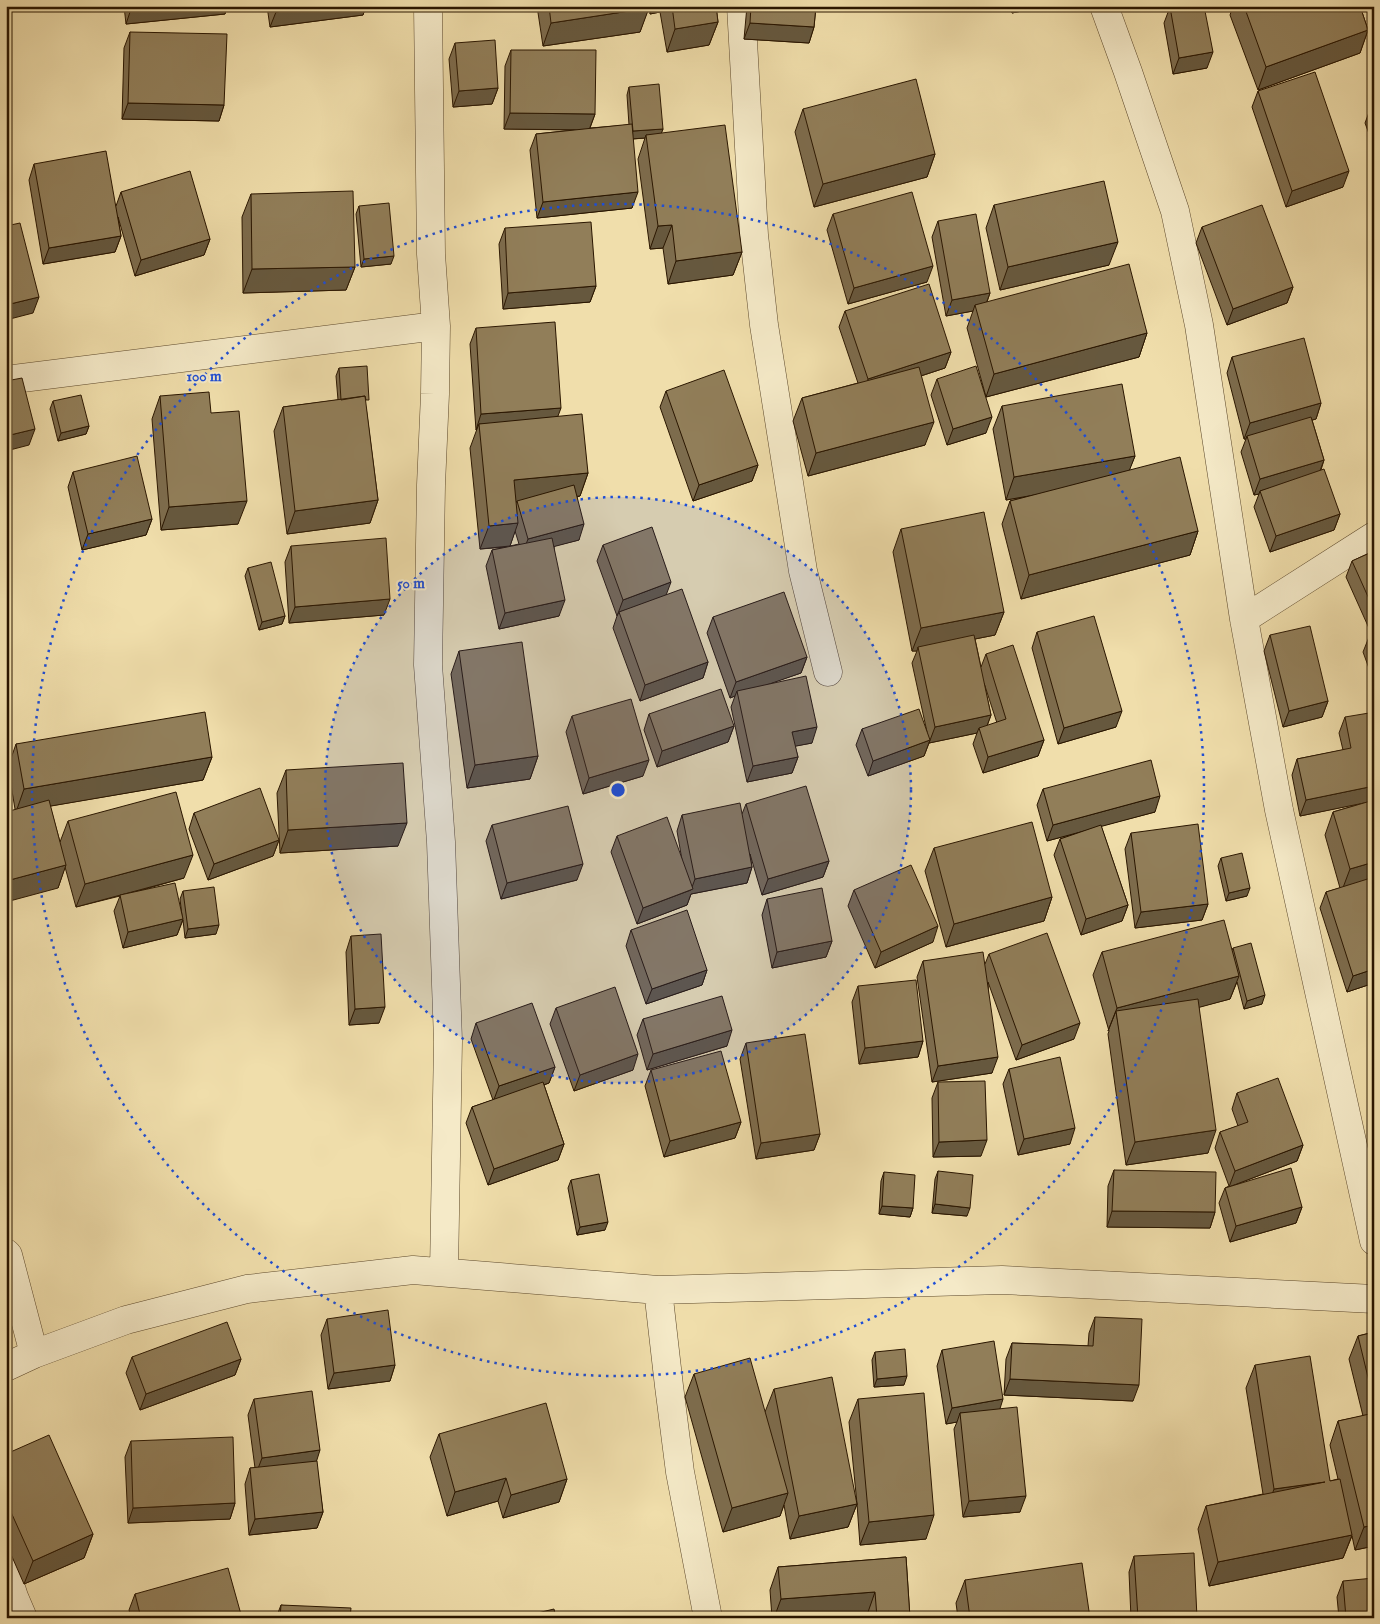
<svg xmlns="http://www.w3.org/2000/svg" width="1380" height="1624" font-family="'IM FELL English',serif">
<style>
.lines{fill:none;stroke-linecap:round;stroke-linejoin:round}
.minor-casing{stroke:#5c482b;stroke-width:29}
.minor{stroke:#f5eac8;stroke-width:28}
.wall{fill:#7d6c4d;stroke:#2a1600;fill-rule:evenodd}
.shaded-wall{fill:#66583e;stroke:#2a1600}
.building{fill:#917e59;stroke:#2a1600}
.ring{fill:none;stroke:#1d4ed8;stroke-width:2.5;stroke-dasharray:2.5 5}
.centre{fill:#1d4ed8;stroke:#f5eac8;stroke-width:2.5}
.ring-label{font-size:15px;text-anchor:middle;font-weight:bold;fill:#1d4ed8;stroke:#f5eac8;stroke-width:4;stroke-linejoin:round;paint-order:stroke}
</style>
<rect width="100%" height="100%" fill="#f0deab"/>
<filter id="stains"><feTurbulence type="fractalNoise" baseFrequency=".004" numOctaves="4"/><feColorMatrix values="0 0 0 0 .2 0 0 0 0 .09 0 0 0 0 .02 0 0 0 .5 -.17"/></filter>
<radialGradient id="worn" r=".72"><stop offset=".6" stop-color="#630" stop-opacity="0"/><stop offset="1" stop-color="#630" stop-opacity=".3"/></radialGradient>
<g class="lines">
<g class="minor-casing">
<path id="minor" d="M428 6 431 254 436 326 435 394 431 485 428 665 441 842 448 1041 444 1272
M741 6 754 235 764 325 803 571 828 672
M1104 6 1128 72 1175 211 1199 325 1244 619 1279 810 1374 1241
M6 380 436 326
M1244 619 1374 536
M6 1253 8 1255 34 1354
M658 1290 669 1386 680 1472 708 1618
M6 1367 34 1354 126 1320 247 1289 413 1270 658 1290 1002 1280 1374 1299
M6 1572 14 1597 23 1618"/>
</g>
<use href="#minor" class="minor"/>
</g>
<path class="wall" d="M124 6H227L225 14 126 24Z
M267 6H366L363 15 270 27Z
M537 6H649L640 32 543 46Z
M649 6H716L718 22 709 45 667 52 660 12 650 14Z
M747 6H816L814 27 809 43 744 39Z
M1010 6H1047L1012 13Z
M1233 6H1360L1368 30 1360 53 1258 90 1230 15Z
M1170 7 1207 68 1173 74 1164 23Z
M130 32 224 105 219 121 122 119 124 48Z
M455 43 498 88 492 104 453 107 449 59Z
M511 50 595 114 590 128 629 125 627 95 629 87 663 129 661 133 742 252 733 275 668 284 663 248 650 249 638 159 645 138 633 139 632 208 537 218 530 150 536 134 574 130 504 129 505 66Z
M1258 91 1343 187 1286 207 1252 107Z
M1374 106V147L1365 123 1371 107Z
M803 109 935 154 927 177 814 207 795 132Z
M34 164 116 206 121 192 210 239 204 255 135 276 118 217 121 236 115 252 43 264 29 180Z
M251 194 355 267 346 290 243 293 242 217Z
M994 205 1109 265 1000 290 986 228Z
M359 206 391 264 361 267 356 214Z
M833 214 927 282 848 304 827 230Z
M938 221 990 293 987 302 1147 333 1139 357 986 397 967 328 973 311 946 316 932 237Z
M1202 227 1293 287 1287 303 1227 325 1196 243Z
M505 228 596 286 590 302 503 309 499 244Z
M845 311 951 352 945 368 921 376 925 445 808 476 793 421 802 398 858 383 839 327Z
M476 328 558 417 588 473 580 496 577 497 579 540 554 546 559 616 499 629 486 566 492 550 507 547 480 549 470 448 477 429 476 430 470 344ZM515 531 519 544 510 546Z
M1232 357 1321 403 1316 419 1312 420 1324 460 1321 470 1340 514 1334 530 1270 552 1254 507 1259 494 1254 495 1241 452 1246 439H1244L1227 373Z
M339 368 366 407 378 500 370 523 287 534 274 431 283 407 338 400 336 376Z
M937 379 986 433 947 445 931 395Z
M666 391 758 465 752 481 693 501 660 407Z
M160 396 211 413 238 524 161 530 152 419Z
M53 401 89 426 86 434 58 441 50 409Z
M1002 406 1135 456 1129 470 1198 531 1190 555 1021 599 1002 524 1010 501 1030 496 1006 500 993 429Z
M73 472 152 519 146 535 82 550 68 487Z
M901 529 1004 612 995 635 975 639 981 667 986 654 1044 740 1038 756 983 773 973 744 977 733 929 743 924 756 868 776 856 745 862 729 927 732 912 663 917 651H912L893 552ZM984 683 997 723 987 726 991 715Z
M603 545 667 595 708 662 703 678 640 701 613 628 617 616 597 561Z
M291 546 384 615 289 623 285 562Z
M1374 551V682L1363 652 1369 637 1372 635 1346 577 1352 561Z
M248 568 285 616 282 624 259 630 245 576Z
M713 617 807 657 801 673 771 683 812 743 795 746 798 757 792 773 747 782 731 707 735 696 730 698 707 633Z
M1037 632 1116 727 1058 744 1032 648Z
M1270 635 1328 701 1322 717 1283 727 1264 651Z
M459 651 538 756 530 779 467 788 451 674Z
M649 714 734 726 728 742 657 767 644 730Z
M572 716 643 776 583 794 566 732Z
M1345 717 1374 738V983L1347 992 1320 908 1326 892 1340 888 1325 835 1333 812 1367 802 1300 816 1292 775 1297 759 1343 750 1339 733Z
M16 744 212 757 203 780 50 806 60 842 68 821 184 878 135 892 182 916 180 899 183 891 216 934 185 938 183 920 177 935 123 948 114 911 120 896 76 907 65 867 58 888 15 809 8 767Z
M286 770 398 846 280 853 277 793Z
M1043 789 1155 812 1101 826 1128 905 1122 921 1081 935 1054 855 1060 839 1084 831 1047 841 1037 805Z
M746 804 829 861 823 877 762 895 750 854 752 867 747 883 691 894 687 905 637 924 611 852 617 836 682 860 677 831 682 815 742 814Z
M194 813 279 840 273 856 208 880 189 829Z
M492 825 577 880 501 899 486 841Z
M1131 833 1208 904 1202 920 1135 928 1125 849Z
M934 848 1052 897 1044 921 946 947 925 871Z
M1221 858 1247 896 1226 901 1218 866Z
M854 890 933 942 875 968 848 906Z
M767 899 832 941 826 957 772 968 762 915Z
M631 930 707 970 702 985 646 1004 626 946Z
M351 936 379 1023 349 1025 346 952Z
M1233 948 1262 1004 1244 1009 1237 982 1230 999 1199 1007 1208 1153 1126 1165 1108 1034 1109 1031 1093 975 1102 952 1232 950Z
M989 954 1074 1039 1016 1060 988 982 992 1073 932 1082 917 977 923 961 985 964Z
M858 986 923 1041 918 1057 859 1064 852 1002Z
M556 1008 633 1070 574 1091 550 1024Z
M643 1019 727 1046 647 1070 637 1035Z
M476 1023 555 1067 549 1083 544 1085 564 1144 558 1160 488 1185 466 1123 472 1107 493 1100 471 1039Z
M746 1043 820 1134 814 1150 756 1159 740 1059Z
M1009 1069 1070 1144 1018 1155 1003 1084Z
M651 1070 741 1122 735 1138 664 1157 645 1086Z
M938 1082 981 1156 933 1157 932 1098Z
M1237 1093 1303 1145 1297 1161 1237 1184 1302 1207 1296 1223 1230 1242 1219 1203 1225 1188 1229 1186 1215 1148 1220 1132 1238 1126 1232 1109Z
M1114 1170 1215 1212 1210 1228 1107 1227 1108 1186Z
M938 1171 967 1216 932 1213 935 1179Z
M884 1172 913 1208 910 1217 879 1214 881 1181Z
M571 1180 605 1230 577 1235 568 1188Z
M1095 1317 1133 1401 1004 1395 1006 1359 1012 1343 1088 1346 1089 1333Z
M327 1319 395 1365 390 1381 328 1389 321 1335Z
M1374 1332V1546L1355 1550 1352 1536 1343 1558 1209 1586 1198 1529 1206 1506 1263 1494 1246 1388 1255 1365 1330 1481 1338 1479 1330 1445 1338 1421 1363 1416 1349 1359 1358 1336Z
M942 1350 1000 1409 1020 1512 963 1517 954 1429 957 1422 946 1424 937 1366Z
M875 1352 904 1385 874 1387 872 1360Z
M132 1357 241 1359 235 1375 140 1410 126 1373Z
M694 1374 765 1412 774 1389 857 1504 849 1422 858 1399 926 1539 860 1545 857 1504 848 1527 790 1539 784 1505 780 1516 723 1532 685 1397Z
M254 1399 316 1461 323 1512 317 1528 249 1535 245 1484 250 1468H255L248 1415Z
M439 1434 567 1479 559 1502 503 1518 498 1501 447 1516 430 1457Z
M131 1441 235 1503 230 1519 128 1523 125 1457Z
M6 1454 93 1534 84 1558 24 1584 6 1543Z
M1134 1556 1197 1618H1131L1129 1572Z
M906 1557 910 1618H867V1615L830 1618H772L770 1590 778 1567Z
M965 1580 1090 1618H958L956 1603Z
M1343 1581 1374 1618H1339L1337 1597Z
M135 1594 242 1618H131L129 1610Z
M281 1605 350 1618H276Z"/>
<path class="shaded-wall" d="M26 6H83L82 8Z
M132 6H227L225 14 126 24Z
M315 6H366L363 15 270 27 276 12Z
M653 6H662L660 12 650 14Z
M1014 6H1047L1012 13Z
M649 8 640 32 543 46 551 23Z
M718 22 709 45 667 52 675 29Z
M750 23 814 27 809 43 744 39Z
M1368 30 1360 53 1258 90 1266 67Z
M1213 52 1207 68 1173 74 1179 58Z
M498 88 492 104 453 107 459 91Z
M128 103 224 105 219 121 122 119Z
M510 113 595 114 589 130 504 129Z
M663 129 660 137 646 135 645 138 630 139 633 131Z
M935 154 927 177 814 207 823 184Z
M1349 171 1343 187 1286 207 1292 191Z
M638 192 632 208 537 218 543 202Z
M672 225 663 248 650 249 658 226Z
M121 236 115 252 43 264 49 248Z
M210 239 204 255 135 276 141 260Z
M1118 242 1109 265 1000 290 1008 267Z
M742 252 733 275 668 284 676 261Z
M394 256 391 264 361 267 364 259Z
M933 266 927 282 848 304 854 288Z
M355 267 346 290 243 293 252 269Z
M596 286 590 302 503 309 508 293Z
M1293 287 1287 303 1227 325 1233 309Z
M990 293 984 309 975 305 973 311 946 316 952 300Z
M39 297 33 313 6 320V305Z
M1147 333 1139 357 986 397 994 374Z
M951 352 945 368 862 395 868 379Z
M1321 403 1316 419 1248 438 1247 436 1246 439H1244L1250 423Z
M561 408 555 424H479L477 429 476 430 481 414Z
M992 417 986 433 947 445 953 429Z
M934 422 925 445 808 476 816 453Z
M89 426 86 434 58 441 61 433Z
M35 429 29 445 6 451V436Z
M1135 456 1126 479 1006 500 1014 477Z
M1324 460 1318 476 1260 491 1259 494 1254 495 1260 479Z
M758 465 752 481 693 501 699 485Z
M588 473 580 496 518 502 517 501V502L505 503 514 480Z
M378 500 370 523 287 534 295 511Z
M247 501 238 524 161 530 169 507Z
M1340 514 1334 530 1270 552 1276 536Z
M152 519 146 535 82 550 88 534Z
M518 523 510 546 480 549 489 526Z
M584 524 579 540 522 555 528 539Z
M1198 531 1190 555 1021 599 1029 575Z
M671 582 665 598 619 612 617 616 623 600Z
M390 599 384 615 289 623 295 607Z
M565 600 559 616 499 629 505 613Z
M1004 612 995 635 919 650 918 647 917 651H912L921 628Z
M285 616 282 624 259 630 262 622Z
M807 657 801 673 738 695 737 691 735 696 730 698 736 682Z
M708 662 703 678 640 701 645 685Z
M1328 701 1322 717 1283 727 1289 711Z
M1122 711 1116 727 1058 744 1064 728Z
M991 715 985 731 979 728 977 733 929 743 935 727Z
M734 726 728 742 657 767 662 751Z
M817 727 812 743 786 748 792 732Z
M930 740 924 756 868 776 873 761Z
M1044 740 1038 756 983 773 988 757Z
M538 756 530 779 467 788 475 765Z
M212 757 203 780 16 812 24 789Z
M798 757 792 773 747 782 753 766Z
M649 760 643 776 583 794 589 778Z
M1374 786V801L1300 816 1306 800Z
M1160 796 1155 812 1047 841 1053 825Z
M407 823 398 846 280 853 288 830Z
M279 840 273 856 208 880 214 864Z
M193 855 184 878 76 907 85 884Z
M829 861 823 877 762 895 768 879Z
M1374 862V883L1341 893 1350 869Z
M583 864 577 880 501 899 507 883Z
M66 865 58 888 6 902V881Z
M752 867 747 883 691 894 687 905 637 924 643 908 691 890 695 879Z
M1250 888 1247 896 1226 901 1229 893Z
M1052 897 1044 921 946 947 954 924Z
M1208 904 1202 920 1135 928 1141 912Z
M1128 905 1122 921 1081 935 1086 919Z
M183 919 177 935 123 948 128 932Z
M219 925 216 934 185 938 188 929Z
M938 926 933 942 875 968 881 952Z
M832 941 826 957 772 968 777 952Z
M1374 969V983L1347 992 1353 976Z
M707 970 702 985 646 1004 652 989Z
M1239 976 1230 999 1119 1029 1116 1011 1108 1031 1117 1008Z
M1265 995 1262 1004 1244 1009 1247 1001Z
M385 1007 379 1023 349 1025 355 1009Z
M1080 1023 1074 1039 1016 1060 1022 1045Z
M732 1030 727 1046 647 1070 653 1054Z
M923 1041 918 1057 859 1064 865 1048Z
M638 1054 633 1070 574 1091 580 1075Z
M998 1057 992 1073 932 1082 938 1066Z
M555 1067 549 1083 493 1102 499 1086Z
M741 1122 735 1138 664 1157 670 1141Z
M1075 1128 1070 1144 1018 1155 1024 1139Z
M1216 1130 1208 1153 1126 1165 1135 1142Z
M820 1134 814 1150 756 1159 761 1143Z
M987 1140 981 1156 933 1157 939 1142Z
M564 1144 558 1160 488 1185 494 1169Z
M1303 1145 1297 1161 1229 1187 1235 1171Z
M935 1204 970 1208 967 1216 932 1213Z
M882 1206 913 1208 910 1217 879 1214Z
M1302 1207 1296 1223 1230 1242 1236 1226Z
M1112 1211 1215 1212 1210 1228 1107 1227Z
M608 1222 605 1230 577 1235 580 1227Z
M241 1359 235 1375 140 1410 146 1394Z
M395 1365 390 1381 328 1389 334 1373Z
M907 1376 904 1385 874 1387 877 1379Z
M1010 1379 1139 1385 1133 1401 1004 1395Z
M1003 1399 998 1415 960 1413 957 1422 946 1424 952 1408Z
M320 1450 315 1466 256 1474 262 1458Z
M506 1478 498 1501 447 1516 455 1492Z
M567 1479 559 1502 503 1518 511 1495Z
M1325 1482 1266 1512 1274 1489Z
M788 1493 780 1516 723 1532 732 1508Z
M1026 1496 1020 1512 963 1517 969 1501Z
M235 1503 230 1519 128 1523 133 1508Z
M857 1504 848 1527 790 1539 799 1516Z
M323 1512 317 1528 249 1535 255 1519Z
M934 1515 926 1539 860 1545 869 1522Z
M1374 1525V1546L1355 1550 1364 1527Z
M93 1534 84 1558 24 1584 33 1561Z
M1352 1535 1343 1558 1209 1586 1218 1562Z
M875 1592 867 1615 830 1618H774L781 1599Z"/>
<path class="building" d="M275 6H315L276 12Z
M549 6H649V8L551 23Z
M672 6H716L718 22 675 29Z
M751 6H816L814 27 750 23Z
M1173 6H1204L1213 52 1179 58 1170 7Z
M1244 6H1360L1368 30 1266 67Z
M130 32 227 34 224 105 128 103Z
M495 40 498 88 459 91 455 43Z
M511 50H596L595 114 510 113Z
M1315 72 1349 171 1292 191 1258 91Z
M916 79 935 154 823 184 803 109Z
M659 84 663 129 633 131 629 87Z
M6 99 7 143H6Z
M1374 106V115L1371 107Z
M632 124 638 192 543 202 536 134Z
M725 125 742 252 676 261 672 225 658 226 646 135Z
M106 151 121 236 49 248 34 164Z
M190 171 210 239 141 260 121 192Z
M1104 181 1118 242 1008 267 994 205Z
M353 191 355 267 252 269 251 194Z
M912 192 933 266 854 288 833 214Z
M389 203 394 256 364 259 359 206Z
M1262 205 1293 287 1233 309 1202 227Z
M976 214 990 293 952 300 938 221Z
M591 222 596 286 508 293 505 228Z
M20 223 39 297 6 305V226Z
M1129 264 1147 333 994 374 975 305Z
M929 284 951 352 868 379 845 311Z
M555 322 561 408 481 414 476 328Z
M1304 338 1321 403 1250 423 1232 357Z
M367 366 369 400H366L365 396 341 400 339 368Z
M976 366 992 417 953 429 937 379Z
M919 367 934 422 816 453 802 398Z
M724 370 758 465 699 485 666 391Z
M22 378 35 429 6 436V381Z
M1122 384 1135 456 1014 477 1002 406Z
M209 392 211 413 239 411 247 501 169 507 160 396Z
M81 395 89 426 61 433 53 401Z
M365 396 378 500 295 511 283 407Z
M582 414 588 473 514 480 518 523 489 526 479 424Z
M1311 417 1324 460 1260 479 1247 436Z
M137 456 152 519 88 534 73 472Z
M1180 457 1198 531 1029 575 1010 501Z
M1324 469 1340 514 1276 536 1260 491Z
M574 485 584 524 528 539 517 501Z
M984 512 1004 612 921 628 901 529Z
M652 527 671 582 623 600 603 545Z
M386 538 390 599 295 607 291 546Z
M552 538 565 600 505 613 492 550Z
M1374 551V610L1352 561Z
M271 562 285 616 262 622 248 568Z
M682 589 708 662 645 685 619 612Z
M784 592 807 657 736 682 713 617Z
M1094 616 1122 711 1064 728 1037 632Z
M1310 626 1328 701 1289 711 1270 635Z
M974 635 991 715 935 727 918 647Z
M1374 635V650L1369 637Z
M522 642 538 756 475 765 459 651Z
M1013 645 1044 740 988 757 979 728 1006 719 986 654Z
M806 676 817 727 792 732 798 757 753 766 737 691Z
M721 689 734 726 662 751 649 714Z
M631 699 649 760 589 778 572 716Z
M919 709 930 740 873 761 862 729Z
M205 712 212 757 24 789 16 744Z
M1369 713 1374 738V786L1306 800 1297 759 1351 748 1345 717Z
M1151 760 1160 796 1053 825 1043 789Z
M403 763 407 823 288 830 286 770Z
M806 786 829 861 768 879 746 804Z
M260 788 279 840 214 864 194 813Z
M176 792 193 855 85 884 68 821Z
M49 800 66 865 6 881V812Z
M1374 800V862L1350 869 1333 812Z
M740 803 752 867 695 879 682 815Z
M568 806 583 864 507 883 492 825Z
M667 817 693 889 643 908 617 836Z
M1032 822 1052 897 954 924 934 848Z
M1198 824 1208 904 1141 912 1131 833Z
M1101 825 1128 905 1086 919 1060 839Z
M1242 853 1250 888 1229 893 1221 858Z
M911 865 938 926 881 952 854 890Z
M1374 877V969L1353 976 1326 892Z
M175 883 183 919 128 932 120 895Z
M214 887 219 925 188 929 183 891Z
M822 888 832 941 777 952 767 899Z
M687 910 707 970 652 989 631 930Z
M1224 920 1239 976 1117 1008 1102 952Z
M1047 933 1080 1023 1022 1045 989 954Z
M381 934 385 1007 355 1009 351 936Z
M1251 943 1265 995 1247 1001 1233 948Z
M983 952 998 1057 938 1066 923 961Z
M916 980 923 1041 865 1048 858 986Z
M615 987 638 1054 580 1075 556 1008Z
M722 996 732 1030 653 1054 643 1019Z
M1198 999 1216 1130 1135 1142 1116 1011Z
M532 1003 555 1067 499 1086 476 1023Z
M805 1034 820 1134 761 1143 746 1043Z
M721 1051 741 1122 670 1141 651 1070Z
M1060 1057 1075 1128 1024 1139 1009 1069Z
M1278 1078 1303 1145 1235 1171 1220 1132 1248 1122 1237 1093Z
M985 1081 987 1140 939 1142 938 1082Z
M543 1082 564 1144 494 1169 472 1107Z
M1291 1168 1302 1207 1236 1226 1225 1188Z
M1114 1170 1216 1172 1215 1212 1112 1211Z
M938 1171 973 1175 970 1208 935 1204Z
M884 1172 915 1175 913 1208 882 1206Z
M599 1174 608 1222 580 1227 571 1180Z
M388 1310 395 1365 334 1373 327 1319Z
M1095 1317 1142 1319 1139 1385 1010 1379 1012 1343 1093 1346Z
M227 1322 241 1359 146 1394 132 1357Z
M1374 1332V1402L1358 1336Z
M994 1341 1003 1399 952 1408 942 1350Z
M905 1349 907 1376 877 1379 875 1352Z
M1310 1356 1330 1481 1340 1479 1352 1535 1218 1562 1206 1506 1325 1482 1274 1489 1255 1365Z
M750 1358 788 1493 732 1508 694 1374Z
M832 1377 857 1504 799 1516 774 1389Z
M312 1391 320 1450 262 1458 254 1399Z
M924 1393 934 1515 869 1522 858 1399Z
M546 1403 567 1479 511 1495 506 1478 455 1492 439 1434Z
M1017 1407 1026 1496 969 1501 960 1413Z
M1374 1413V1525L1364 1527 1338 1421Z
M49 1435 93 1534 33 1561 6 1501V1454Z
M233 1437 235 1503 133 1508 131 1441Z
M317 1461 323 1512 255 1519 250 1468Z
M1194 1553 1197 1618H1138L1134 1556Z
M906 1557 910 1618H877L875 1592 781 1599 778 1567Z
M1082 1563 1090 1618H970L965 1580Z
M228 1568 242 1618H141L135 1594Z
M1374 1578V1618H1346L1343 1581Z
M281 1605 351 1608 350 1618H280Z
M554 1609 556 1618H517Z"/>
<circle cx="618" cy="790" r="293" fill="#1d4ed8" fill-opacity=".12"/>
<g class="ring">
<circle cx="618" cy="790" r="293"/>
<circle cx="618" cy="790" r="586"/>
</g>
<circle cx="618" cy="790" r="8" class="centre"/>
<g class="ring-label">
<text x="204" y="381">100 m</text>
<text x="411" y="588">50 m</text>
</g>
<rect width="1380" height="1624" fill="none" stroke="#f0deab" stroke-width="25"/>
<rect x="8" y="8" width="1365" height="1609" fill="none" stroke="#2a1600" stroke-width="2.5"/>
<rect x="12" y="12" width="1355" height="1599" fill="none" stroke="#2a1600"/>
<rect width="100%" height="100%" filter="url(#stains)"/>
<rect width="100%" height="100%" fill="url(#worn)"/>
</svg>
